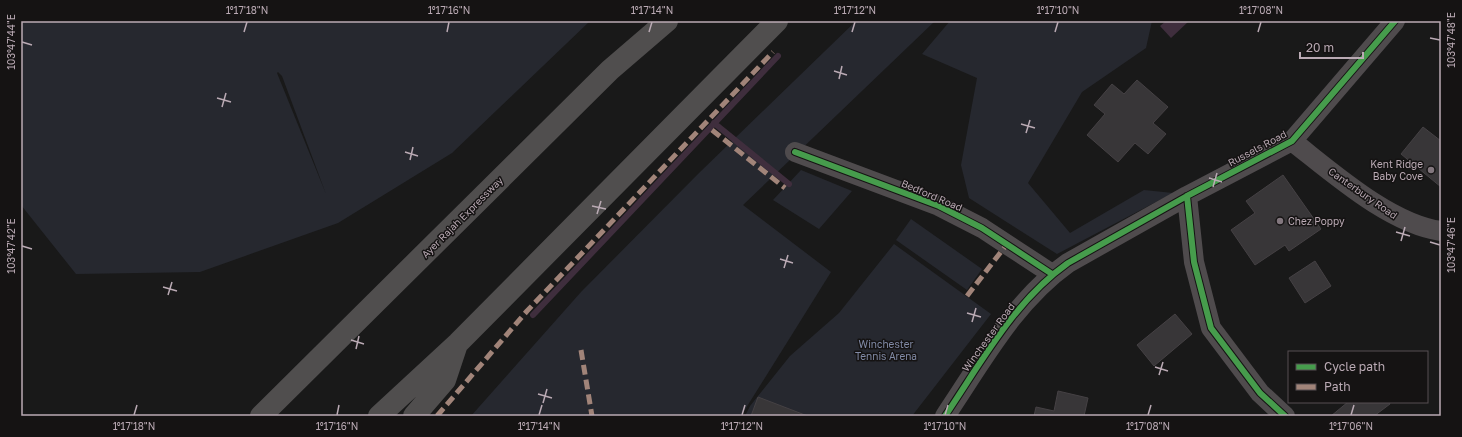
<svg xmlns="http://www.w3.org/2000/svg" width="1462" height="437" font-family="'Golos Text',sans-serif">
<style>
.green{fill:#26282f;fill-rule:evenodd}
.water{fill:#3f2e3d}
.lines{fill:none;stroke-linecap:round;stroke-linejoin:round}
.stream{stroke:#3f2e3d;stroke-width:6}
.building{fill:#383638;stroke:#454144}
.minor{stroke:#4f4b4d;stroke-width:20}
.motorway{stroke:#504e4e;stroke-width:22}
.quiet{stroke:#a18479;stroke-width:5;stroke-dasharray:10 5;stroke-linecap:butt}
.cycleway-casing{stroke:#151313;stroke-width:8}
.cycleway{stroke:#469c4c;stroke-width:6}
.ticks{fill:none;stroke:#baaab4;stroke-width:1.5}
.poi-dot{fill:#82777e;stroke:#151313;stroke-width:1.5}
.labels{text-anchor:middle;dominant-baseline:central;stroke-width:3;stroke-linejoin:round;paint-order:stroke}
.street-label{font-size:10px;fill:#baaab4;stroke:#151313}
.poi-label{font-size:10px;fill:#baaab4;stroke:#151313;text-anchor:end}
.park-label{font-size:10px;fill:#818aa5;stroke:#151313}
.neatline{fill:none;stroke:#baaab4;stroke-width:1.5}
.ticks-label{font-size:10px;text-anchor:middle;fill:#baaab4}
</style>
<rect width="100%" height="100%" fill="#191919"/>
<path class="green" d="M21 21H590L452 153 338 223 200 272 76 274 21 205ZM278 72 282 76 326 194 277 73Z
M856 21H935L743 205 831 272 741 416H471L581 292 699 173Z
M950 21H1152L1146 48 1082 92 1028 183 1070 233 1144 190 1173 193 1057 254 969 198 961 165 977 78 922 54Z
M801 170 852 191 819 229 773 200Z
M911 219 982 269 967 290 896 240Z
M894 244 991 314 912 416H745L750 406 790 356 839 313Z"/>
<path class="water" d="M1166 21H1189L1171 38 1160 26Z"/>
<g class="lines">
<path class="stream" d="M714 123 789 184
M533 315 778 56"/>
</g>
<path class="building" d="M1137 80 1168 107 1153 123 1166 134 1148 154 1135 143 1118 162 1087 135 1105 114 1094 105 1112 84 1124 94Z
M1423 127 1441 141V187L1401 154Z
M1283 175 1321 229 1289 251 1285 245 1255 265 1231 230 1255 213 1246 201Z
M1315 261 1331 286 1305 303 1289 278Z
M1175 314 1192 334 1154 366 1137 345Z
M1058 391 1088 398 1084 416H1034L1036 407 1054 411Z
M758 397 805 415 808 416H751Z
M1348 402H1389L1390 404 1374 416H1331Z"/>
<g class="lines">
<path class="minor" d="M1292 141C1333 173 1390 224 1441 231
M795 152 939 206 982 228 1052 274
M1187 196 1194 262 1211 328 1260 393 1285 416
M945 416C981 363 1014 301 1068 263L1187 196 1292 141 1395 21"/>
<path class="motorway" d="M261 416 610 70 667 21
M379 416 458 343 777 21
M414 416 445 380 457 344"/>
<path class="quiet" d="M712 130 785 188
M967 296 1007 244
M581 350 592 416
M437 416 527 311 773 52"/>
<g class="cycleway-casing">
<path id="cycleway" d="M795 152 939 206 982 228 1052 274
M1187 196 1194 262 1211 328 1260 393 1285 416
M945 416C981 363 1014 301 1068 263L1187 196 1292 141 1395 21"/>
</g>
<use href="#cycleway" class="cycleway"/>
</g>
<path class="ticks" d="M244 32 247 22M447 32 449 22M649 32 652 22M852 32 855 22M1055 32 1058 22M1258 32 1261 22M1430 38 1440 40M22 42 32 45M834 71 847 75M839 79 842 66M217 98 231 102M222 107 226 93M1021 124 1035 128M1026 133 1030 120M405 152 418 156M410 160 413 147M1209 178 1222 182M1213 187 1217 173M592 206 606 209M597 214 601 201M1396 232 1410 236M1401 241 1405 227M1430 242 1440 245M22 246 32 249M780 259 793 263M784 268 788 255M163 287 177 291M168 295 172 282M967 313 981 317M972 322 976 308M351 340 364 344M356 349 359 336M1155 367 1168 371M1159 375 1163 362M538 394 552 398M543 403 547 389M134 415 137 405M337 415 339 405M539 415 542 405M742 415 745 405M945 415 948 405M1148 415 1151 405M1351 415 1354 405"/>
<g class="poi-dot">
<circle cx="1431" cy="170" r="4"/>
<circle cx="1280" cy="221" r="4"/>
</g>
<g class="labels">
<g class="street-label">
<text transform="translate(1257 148) rotate(-28)">Russels Road</text>
<text transform="translate(1363 193) rotate(35)">Canterbury Road</text>
<text transform="translate(932 195) rotate(23)">Bedford Road</text>
<text transform="translate(462 217) rotate(-45)">Ayer Rajah Expressway</text>
<text transform="translate(988 337) rotate(-54)">Winchester Road</text>
</g>
<g class="poi-label">
<text x="1423" y="164">Kent Ridge<tspan x="1423" dy="12">Baby Cove</tspan></text>
<text x="1288" y="221" text-anchor="start">Chez Poppy</text>
</g>
<g class="park-label">
<text x="886" y="344">Winchester<tspan x="886" dy="12">Tennis Arena</tspan></text>
</g>
</g>
<rect width="1462" height="437" fill="none" stroke="#151313" stroke-width="44"/>
<rect x="1288" y="351" width="140" height="52" fill="#151313" stroke="#574f53"/>
<rect x="1296" y="364" width="20" height="6" fill="#469c4c" stroke="#574f53"/>
<text x="1324" y="371" font-size="12" fill="#baaab4">Cycle path</text>
<rect x="1296" y="384" width="20" height="6" fill="#a18479" stroke="#574f53"/>
<text x="1324" y="391" font-size="12" fill="#baaab4">Path</text>
<path d="M1300 52v6h63v-6" fill="none" stroke="#baaab4" stroke-width="2"/>
<text x="1306" y="52" font-size="12" fill="#baaab4" stroke="#151313" stroke-width="3" paint-order="stroke">20 m</text>
<rect x="22" y="22" width="1418" height="393" class="neatline"/>
<g class="ticks-label">
<text x="247" y="14">1°17'18"N</text>
<text x="449" y="14">1°17'16"N</text>
<text x="652" y="14">1°17'14"N</text>
<text x="855" y="14">1°17'12"N</text>
<text x="1058" y="14">1°17'10"N</text>
<text x="1261" y="14">1°17'08"N</text>
<text transform="translate(1451 40) rotate(-90)" y="4">103°47'48"E</text>
<text transform="translate(11 42) rotate(-90)" y="4">103°47'44"E</text>
<text transform="translate(1451 245) rotate(-90)" y="4">103°47'46"E</text>
<text transform="translate(11 246) rotate(-90)" y="4">103°47'42"E</text>
<text x="134" y="430">1°17'18"N</text>
<text x="337" y="430">1°17'16"N</text>
<text x="539" y="430">1°17'14"N</text>
<text x="742" y="430">1°17'12"N</text>
<text x="945" y="430">1°17'10"N</text>
<text x="1148" y="430">1°17'08"N</text>
<text x="1351" y="430">1°17'06"N</text>
</g>
</svg>
